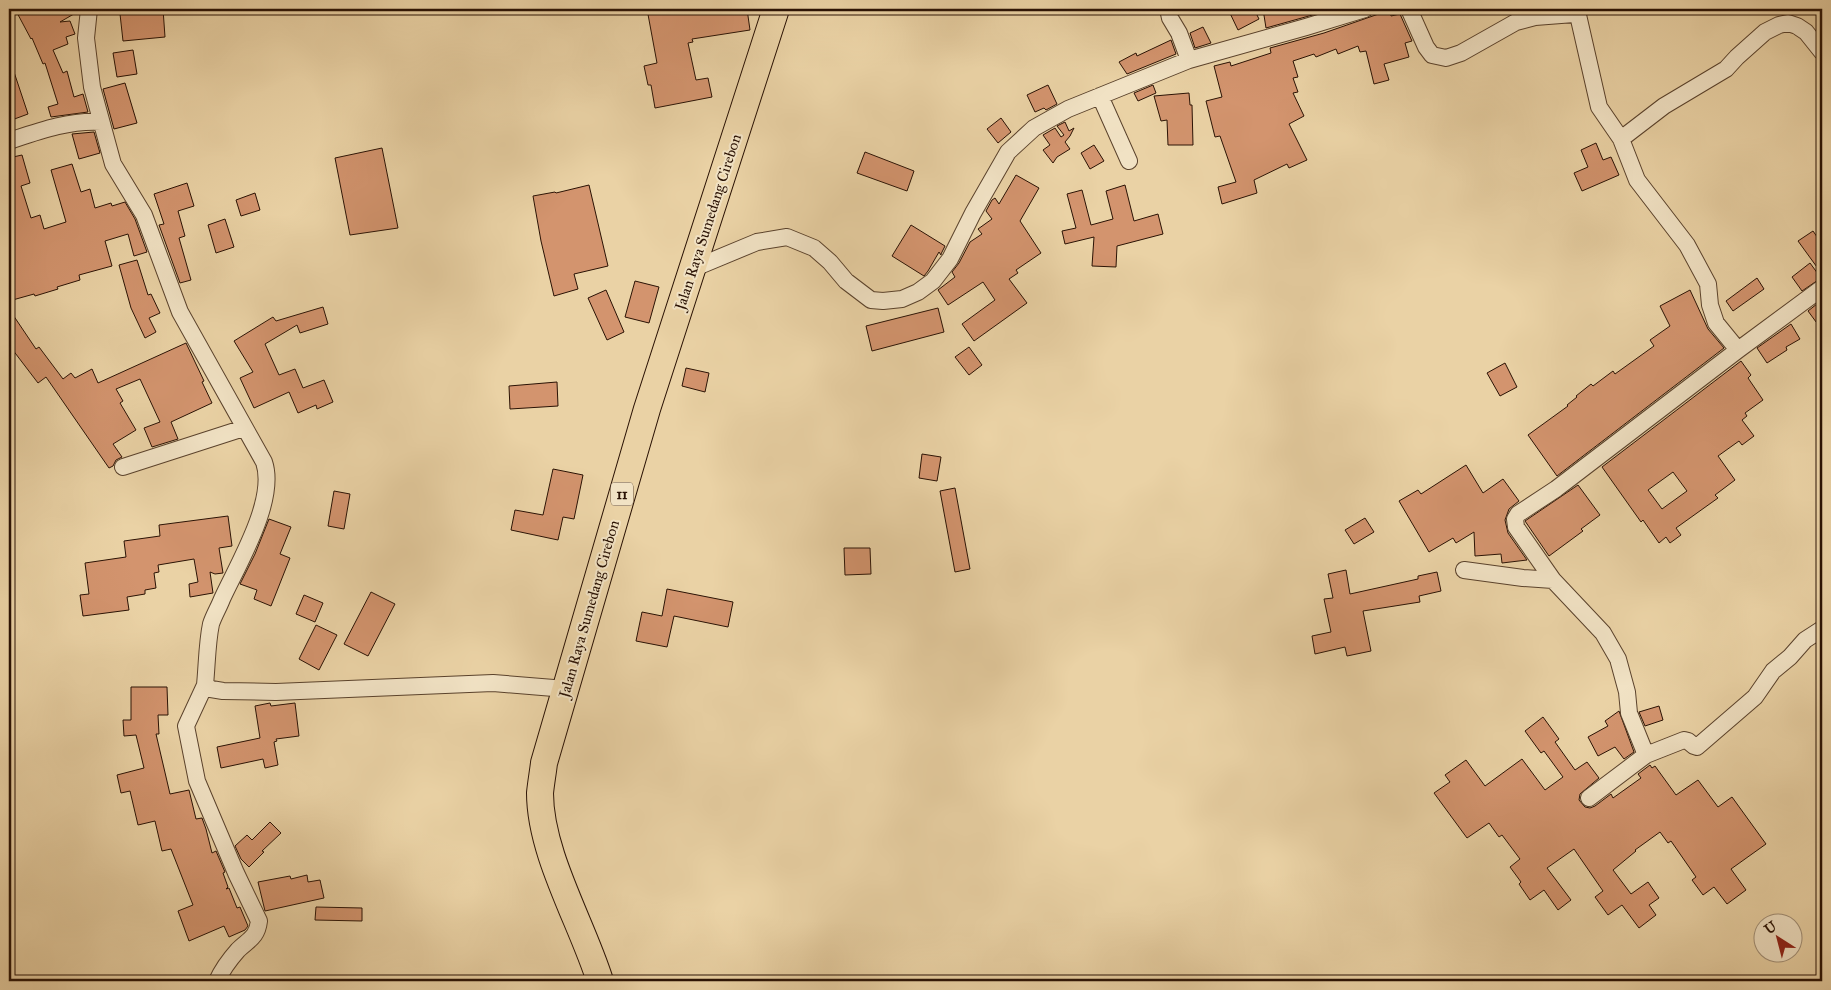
<svg xmlns="http://www.w3.org/2000/svg" width="1831" height="990" font-family="'IM FELL Great Primer',serif">
<style>
.building{fill:#d3946e;stroke:#2a1204;fill-rule:evenodd}
.lines{fill:none;stroke-linecap:round;stroke-linejoin:round}
.minor-casing{stroke:#5a422c;stroke-width:18}
.trunk-casing{stroke:#2a1204;stroke-width:28}
.minor{stroke:#f1e2c4;stroke-width:16}
.trunk{stroke:#ead2a5;stroke-width:26}
.labels{text-anchor:middle;dominant-baseline:central;stroke-width:4;stroke-linejoin:round;paint-order:stroke}
.shield{fill:#f1e2c4;stroke:#66503e;stroke-width:1}
.shield-label{font-size:14px;font-weight:bold;fill:#2a1204}
.street-label{font-size:15px;fill:#2a1204;stroke:#f1e2c4}
</style>
<rect width="100%" height="100%" fill="#ead2a5"/>
<filter id="stains"><feTurbulence type="fractalNoise" baseFrequency=".004" numOctaves="4"/><feColorMatrix values="0 0 0 0 .2 0 0 0 0 .09 0 0 0 0 .02 0 0 0 .5 -.17"/></filter>
<radialGradient id="worn" r=".72"><stop offset=".6" stop-color="#630" stop-opacity="0"/><stop offset="1" stop-color="#630" stop-opacity=".3"/></radialGradient>
<path class="building" d="M15 9H79V11L60 22 70 21 75 34 66 37 68 44 53 50 63 73 67 71 74 97 83 94 88 112 51 117 48 107 58 104 45 63 43 64 32 38 31 39Z
M163 9 165 37 123 41 120 14Z
M647 9H747L750 30 692 39 693 42 688 43 696 80 708 78 712 97 655 108 651 85H648L644 66 657 63Z
M1228 9H1254L1259 19 1238 30Z
M1263 9H1314L1316 14 1266 28Z
M1390 10 1391 16 1400 14 1412 41 1405 43 1409 57 1384 64 1389 80 1374 84 1366 51 1360 52 1358 46 1338 54 1336 49 1316 57 1314 54 1293 61 1298 77 1293 78 1298 92 1293 93 1304 116 1289 124 1307 160 1289 168 1287 164 1254 180 1257 193 1222 204 1218 187 1236 182 1220 136 1215 137 1206 101 1222 97 1214 66 1230 62 1231 66 1271 53 1270 48 1324 33Z
M1203 27 1211 43 1195 48 1190 33Z
M1171 40 1176 54 1127 74 1119 62 1136 53 1137 56Z
M133 50 137 74 117 77 113 53Z
M11 63 28 114 9 121V64Z
M125 83 137 123 114 129 103 89Z
M1048 85 1057 104 1046 110 1044 108 1035 112 1027 95Z
M1153 85 1156 93 1138 101 1134 93Z
M1189 93 1190 105H1192L1193 145H1168L1167 120 1161 121 1154 96Z
M1001 118 1011 132 998 143 987 129Z
M1065 122 1069 131 1074 128 1070 136 1065 142 1070 149 1057 157 1053 163 1043 150 1050 145 1043 135 1055 128 1061 137 1064 135 1057 126Z
M94 132 100 153 79 159 72 134Z
M1596 143 1603 160 1611 157 1619 175 1582 191 1574 173 1588 167 1581 150Z
M1094 145 1104 161 1090 169 1081 153Z
M382 148 398 228 350 235 335 158Z
M865 152 914 171 907 191 857 173Z
M9 155H12L13 157 22 155 30 183 21 186 31 218 40 215 44 229 66 222 51 170 72 164 81 192 90 189 95 208 111 203 112 206 125 202 135 219 147 252 134 256 128 234 105 241 112 266 79 275 80 280 57 287 58 289 35 296 34 294 9 301Z
M1016 175 1039 188 1020 221 1041 253 1016 270 1018 273 1009 279 1027 303 974 341 962 324 995 300 983 282 948 305 938 290 955 277 952 272 959 263 970 242 982 234 978 229 992 219 986 211 992 200 995 198 999 204Z
M187 183 194 206 178 211 185 236 179 238 191 280 180 283 159 225 164 224 154 194Z
M589 185 608 266 574 274 578 289 554 296 541 241 533 196 555 192 556 193Z
M1125 185 1134 221 1158 214 1163 234 1117 246 1116 267 1092 266 1094 237 1065 244 1062 231 1076 228 1067 194 1082 190 1091 225 1113 219 1106 191Z
M255 193 260 210 241 216 236 200Z
M225 219 234 247 216 253 208 225Z
M911 225 945 246 941 254V255L939 252 928 271 924 276 892 256Z
M1813 231 1822 244V274L1798 241Z
M137 260 148 295 151 294 160 313 149 318 156 332 145 338 131 308 119 265Z
M1810 263 1821 278 1802 291 1792 277Z
M1757 278 1764 289 1733 311 1726 301Z
M635 281 659 287 649 323 625 317Z
M606 290 624 332 607 340 588 298Z
M1690 290 1708 329 1724 348 1557 476 1528 435 1568 406 1567 405 1577 397 1576 396 1591 384 1593 386 1613 371 1615 374 1654 346 1650 340 1670 326 1660 306Z
M1822 300V330L1808 311Z
M323 307 328 324 300 333 297 325 265 344 279 375 295 369 303 388 324 380 333 402 317 409 316 405 298 413 289 392 254 408 240 378 253 372 234 341 273 317 276 321Z
M938 308 944 332 872 351 866 326Z
M9 309 36 349 39 347 63 379 71 373 75 378 92 369 98 383 186 343 204 381 202 382 212 403 171 422 178 439 152 447 144 428 160 422 140 379 116 389 123 401 120 403 136 430 113 444 122 457 116 460 113 466 109 468 46 377 38 383 9 345Z
M1791 324 1800 339 1786 347 1787 350 1767 363 1757 348Z
M969 347 982 365 969 375 955 357Z
M1741 361 1751 375 1748 378 1763 400 1745 413 1747 416 1742 420 1754 436 1742 445 1739 441 1718 456 1735 480 1715 495 1718 498 1676 528 1681 535 1670 543 1666 537 1659 543 1643 520 1641 522 1602 467ZM1673 472 1687 491 1662 509 1648 490Z
M1505 363 1517 387 1500 396 1487 373Z
M686 368 709 373 705 392 682 386Z
M557 382 558 406 510 409 509 386Z
M922 454 941 457 937 481 919 478Z
M1466 465 1483 493 1503 479 1519 501 1509 509 1505 520 1508 533 1527 560 1502 563 1501 554 1475 556 1474 532 1456 543 1453 538 1429 552 1399 501 1418 490 1421 494Z
M553 469 583 475 574 519 563 517 558 540 511 530 515 510 543 515Z
M1578 485 1600 515 1581 529 1583 531 1549 556 1525 521Z
M955 488 970 569 955 572 940 491Z
M334 491 350 494 344 529 328 526Z
M228 516 232 546 219 548 223 573 215 574 210 572 213 593 190 597 189 584 198 582 194 559 158 565 159 572 154 573 156 588 145 590V594L127 597 129 610 83 616 80 595 89 594 85 563 126 557 124 541 160 536 159 525Z
M1365 518 1374 532 1354 544 1345 530Z
M269 519 291 527 280 554 290 558 271 606 254 599 257 590 240 584 255 554Z
M844 548H870L871 574 845 575Z
M1346 570 1350 594 1418 579V576L1437 572 1441 591 1419 596 1420 602 1363 611 1371 651 1347 656 1345 647 1315 654 1312 636 1331 632 1324 599 1333 598 1328 574Z
M667 589 733 602 728 627 674 616 667 647 636 641 642 612 662 616Z
M371 592 395 604 368 656 344 644Z
M304 595 323 603 315 622 296 614Z
M316 625 337 635 319 670 299 659Z
M131 687H167L168 715H158L159 734H156L170 794 189 790 196 819 202 818 206 829 212 853 216 851 225 872 223 873 228 887 226 889 229 888 237 908 240 907 248 926 245 930 229 937 224 926 189 941 178 911 193 905 171 849 162 851 155 821 138 825 130 791 121 793 117 775 144 768 136 735 124 736 123 720H131Z
M270 703 271 706 295 703 299 736 276 739 277 741 274 742 278 765 265 768 263 759 221 768 217 747 260 738 255 706Z
M1659 706 1663 720 1645 726 1639 712Z
M1619 711 1634 752 1624 759 1615 747 1598 756 1588 737 1608 726 1605 721Z
M1543 717 1559 739 1555 742 1575 770 1587 762 1599 778 1580 794 1579 800 1585 807 1590 808 1595 806 1611 794 1613 798 1641 778 1638 774 1650 765 1652 768 1655 766 1676 795 1698 780 1718 807 1732 797 1766 844 1731 869 1746 890 1727 904 1714 887 1703 895 1692 880 1696 877 1671 841 1668 843 1660 832 1635 850 1636 851 1613 870 1631 894 1648 882 1659 898 1649 905 1656 915 1639 928 1622 905 1608 915 1595 897 1603 891 1574 849 1547 868 1571 900 1558 910 1544 890 1530 900 1519 884 1521 882 1510 867 1520 859 1502 835 1499 837 1489 823 1467 838 1434 793 1450 782 1445 775 1466 760 1485 786 1522 759 1545 790 1563 777 1544 751 1541 753 1525 731Z
M270 822 281 833 262 851 264 852 249 867 241 859 235 846 247 835 252 840Z
M307 875 308 882 320 880 324 898 265 911 258 882 290 876 291 879Z
M316 907 362 908V921L315 920Z"/>
<g class="lines">
<g class="minor-casing">
<path id="minor" d="M89 9 86 38 92 87 113 164 144 215 180 312 264 462C277 500 238 564 222 599 219 607 214 615 211 624 207 643 207 665 205 685L211 689 223 691 276 692 493 683 566 689
M1168 9 1170 18 1179 33 1189 60
M1409 9 1426 47 1432 55 1446 58 1461 53 1516 22 1535 17 1574 14 1578 15 1599 107 1621 139 1637 180 1687 245 1708 284 1710 305 1716 323 1738 350
M1100 96 1129 161
M1621 139 1664 106 1726 69 1737 57 1765 32 1779 25 1788 23 1797 26 1806 32 1822 52
M9 141C39 131 69 120 101 122
M692 269 757 242 787 237 814 248 830 262 846 281 871 300 883 301 902 299 918 292 933 281 950 259 973 213 1008 152 1034 128 1068 109 1189 60 1306 27 1365 9
M123 467 244 428
M1464 570 1523 578 1553 580
M205 685 186 726 197 781 236 873 259 921C257 938 248 940 238 950 230 959 222 970 217 981
M1646 755 1684 740 1688 741 1694 746 1697 747 1755 697 1773 671 1790 657 1805 640 1822 629
M1589 798 1646 755 1629 713 1627 692 1618 659 1603 633 1553 580 1516 527 1515 519 1518 514 1556 489 1738 350 1822 288"/>
</g>
<g class="trunk-casing">
<path id="trunk" d="M600 981C582 923 540 854 540 793 541 783 543 772 544 763L647 409 776 9"/>
</g>
<use href="#minor" class="minor"/>
<use href="#trunk" class="trunk"/>
</g>
<g class="labels">
<rect class="shield" x="611" y="482.5" width="22" height="23" rx="4"/>
<g class="shield-label">
<text x="622" y="494">11</text>
</g>
<g class="street-label">
<text transform="translate(708 222) rotate(-72)">Jalan Raya Sumedang Cirebon</text>
<text transform="translate(589 609) rotate(-74)">Jalan Raya Sumedang Cirebon</text>
</g>
</g>
<rect width="1831" height="990" fill="none" stroke="#ead2a5" stroke-width="30"/>
<rect x="10" y="10" width="1811" height="970" fill="none" stroke="#2a1204" stroke-width="2.5"/>
<rect x="15" y="15" width="1801" height="960" fill="none" stroke="#2a1204"/>
<g transform="translate(1778 938) rotate(324)"><circle r="24" fill="#f1e2c4" stroke="#a18f77"/>
<path d="M0-4L9 19L0 12L-9 19Z" fill="#8f2418"/>
<text y="-8" font-size="14" font-weight="bold" text-anchor="middle" fill="#2a1204">U</text>
</g>
<rect width="100%" height="100%" filter="url(#stains)"/>
<rect width="100%" height="100%" fill="url(#worn)"/>
</svg>
